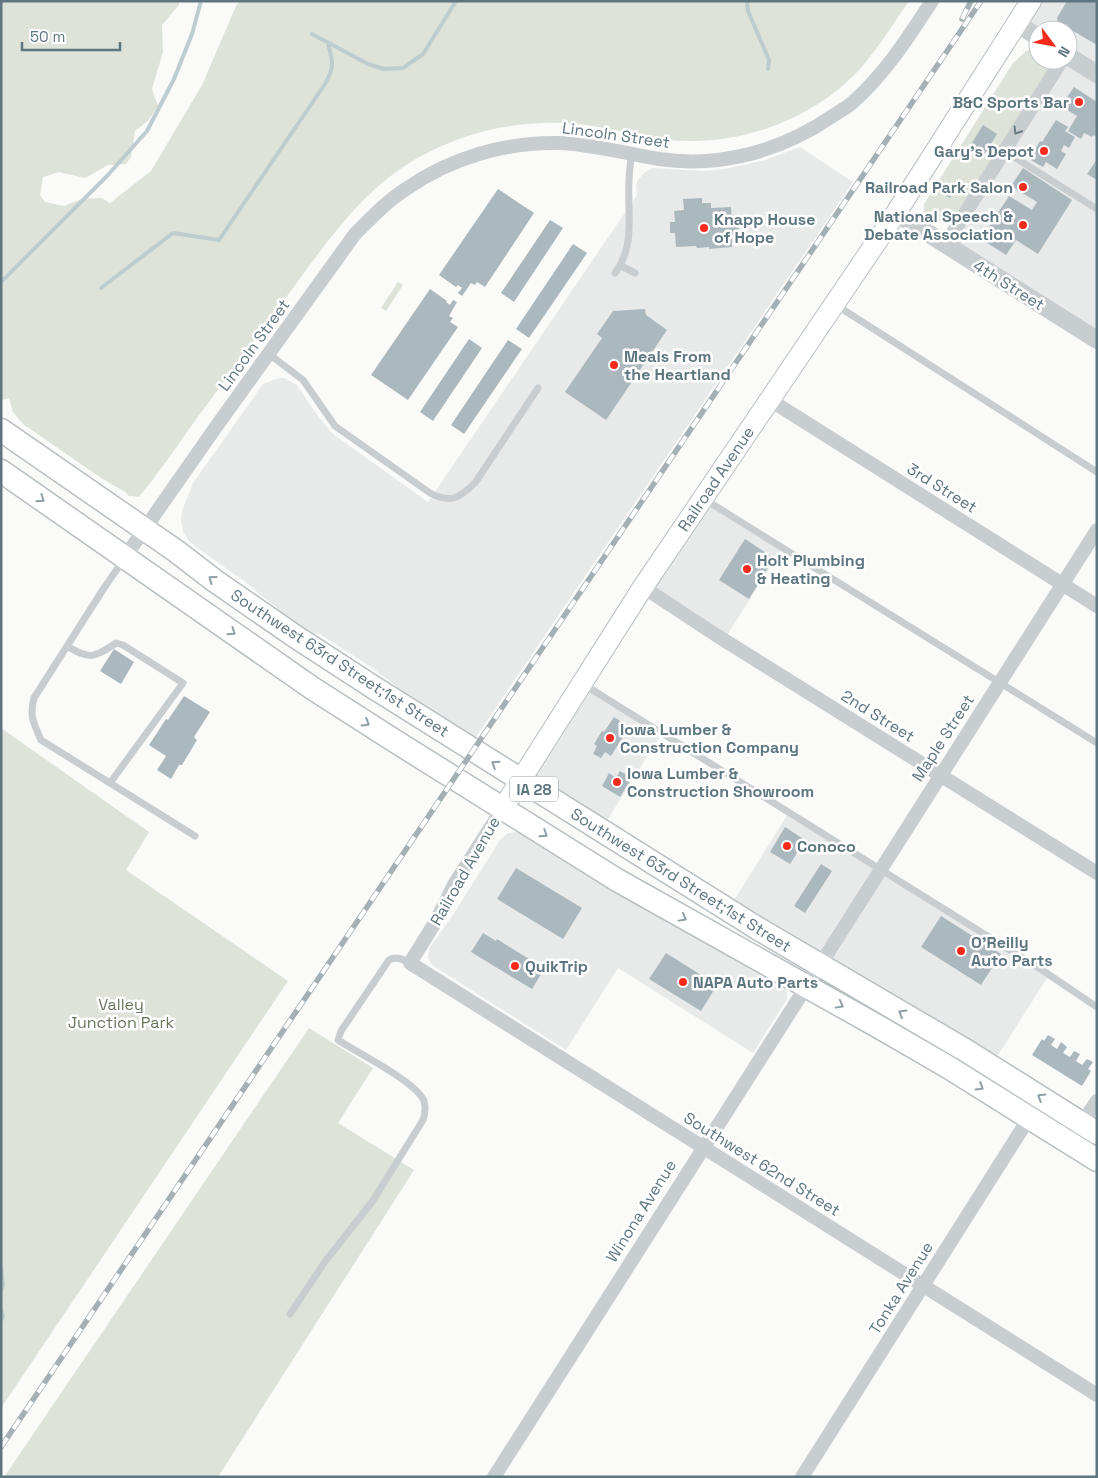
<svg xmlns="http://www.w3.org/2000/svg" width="1098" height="1478" font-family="'Space Grotesk',sans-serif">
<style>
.built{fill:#e8eae9}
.green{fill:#dde3d8}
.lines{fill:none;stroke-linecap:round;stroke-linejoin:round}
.stream{stroke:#bdcdcf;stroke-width:4}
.building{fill:#abb8bd}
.secondary-casing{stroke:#b9c1c5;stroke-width:22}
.primary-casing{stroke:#b8bfc2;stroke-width:25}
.service{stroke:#c8cdd0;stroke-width:7}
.minor{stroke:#c8cdd0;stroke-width:14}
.tertiary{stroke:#c8cdd0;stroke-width:18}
.secondary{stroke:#fff;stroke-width:20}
.primary{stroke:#fff;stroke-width:22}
.rail-casing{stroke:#a5b0b4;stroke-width:5.5}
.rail{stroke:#fff;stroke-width:4;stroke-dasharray:11;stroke-linecap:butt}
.oneway{stroke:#697f88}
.oneway2{stroke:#8e9fa6}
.poi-dot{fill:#f62b1c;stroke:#fff;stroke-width:2}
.labels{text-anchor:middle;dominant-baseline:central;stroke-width:5;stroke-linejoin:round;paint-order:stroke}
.shield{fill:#fff;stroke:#8e9fa6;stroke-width:1}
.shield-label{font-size:15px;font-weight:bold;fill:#5e7680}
.poi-label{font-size:16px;font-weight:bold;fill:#5e7680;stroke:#fff;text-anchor:start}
.street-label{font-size:16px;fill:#5e7680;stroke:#fff}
.park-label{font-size:16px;fill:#66775e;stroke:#fff}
</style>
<rect width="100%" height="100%" fill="#fafaf8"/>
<path class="built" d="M1031 1H1097V340L945 245 1068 60V30H1038L1016 23Z
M800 147 853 182 473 741 431 714 374 669 320 634H312L305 631 244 581 196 547 189 541 183 532 181 521 182 511 193 483 263 384 279 378H284L296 384 318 416 333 434 428 502 637 195 636 186 638 180 645 172 653 168 703 171 725 169 765 160Z
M703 498 783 547 724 640 643 587Z
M581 683 662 733 601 830 520 780Z
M789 812 1049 975 991 1066 728 910Z
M518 832 522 833 784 985 787 992V999L753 1053 618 968 566 1050 432 965 428 958 430 947 451 918 500 840 508 833Z"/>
<path class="green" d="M1 1H179V5L162 25 163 52 152 89 158 106 149 120 135 131 131 157 126 164 108 165 85 178 59 172 43 177 40 195 45 202 64 206 82 199 102 198 110 203 151 171 202 85 236 6 240 1H909C893 24 878 49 859 70 811 121 737 147 668 140 640 137 613 128 585 125 532 118 477 128 429 152 367 183 333 234 293 288 259 333 226 379 192 425 175 449 158 474 139 497L129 496 125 492 101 478 23 424 13 412 9 398 1 400Z
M1035 48H1038V60H1054L957 214C943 224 921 228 924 204L1013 63 1026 51Z
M398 282 403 285 386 311 381 308Z
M1 728 149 832 126 870 288 981 1 1408Z
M309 1028 373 1068 338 1123 414 1170 218 1477H4Z"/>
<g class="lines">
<path class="stream" d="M747 1 748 11 769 60 768 69
M312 34 368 64 384 69 403 68 423 54 456 1
M1 282 107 176 147 131 174 79 192 34 201 1
M101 288 173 233 219 240 325 84C335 66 333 63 328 43
M1 1267 3 1285 1 1291
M1 1311 3 1316 1 1320"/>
</g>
<path class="building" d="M1067 1H1097V45L1058 22 1057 18Z
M1074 87 1097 102V137L1093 135 1092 137 1084 133 1081 139 1068 131 1077 116 1061 106Z
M1056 120 1068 127 1065 131 1075 137 1069 148 1064 145 1061 151 1066 154 1057 169 1046 162 1043 167 1031 160 1035 154 1033 153 1040 141 1042 142Z
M983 125 997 134 984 155 970 146Z
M1097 159V180L1087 174Z
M1023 168 1072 200 1038 254 1016 240 1006 255 981 239 1009 196 1032 210 1037 202 1011 186Z
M945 188 953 193 950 198 942 193Z
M498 189 534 213 485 287 477 282 475 285 471 283 462 296 458 293 462 288 458 285 456 287 439 275Z
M702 198V203H711V208L731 207 732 223H738L739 234 732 235V247L709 249V247L697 248 696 246 676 247 675 233H670V222H675L674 211 684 210 683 199Z
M550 220 563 228 514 302 501 293Z
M573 244 587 253 529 338 516 329Z
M430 289 447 301 446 302 450 305 453 300 457 302 449 316 453 318 450 322 458 327 408 400 371 375Z
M645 309 646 315 667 330 606 420 565 392 602 338 597 334 613 311Z
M469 339 482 348 433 421 420 412Z
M508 340 522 349 464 434 451 425Z
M745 539 774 558 749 599 719 580Z
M114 649 134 662 121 684 100 671Z
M184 696 210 712 194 737 197 740 182 765H179L171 779 157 770 166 756 149 745 166 719 168 720Z
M614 717 629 727 611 756 605 752 601 758 593 754 597 746 594 744 602 731 604 732Z
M620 771 632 778 620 797 602 786 609 773 616 778Z
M785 827 805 840 790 864 770 852Z
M821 864 832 871 805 913 794 906Z
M516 868 582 908 563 939 497 899Z
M941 916 1001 954 981 985 921 947Z
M483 933 496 941 497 939 529 959 528 961 543 971 532 989 471 952Z
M666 953 717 985 701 1011 649 979Z
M1048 1035 1055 1039 1051 1045 1057 1049 1061 1042 1067 1047 1063 1053 1070 1057 1074 1051 1080 1054 1076 1061 1082 1065 1087 1059 1093 1062 1088 1069 1091 1071 1082 1086 1032 1055 1042 1039 1044 1041Z"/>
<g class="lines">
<g class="secondary-casing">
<path id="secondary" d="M503 808 643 587 896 213 1031 1"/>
</g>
<g class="primary-casing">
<path id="primary" d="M1 430 176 551 215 581 296 637 373 687 757 928 965 1050 1097 1133
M1 471 312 688 398 743 617 880 879 1027 948 1067 1097 1160"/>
</g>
<path class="service" d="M1004 151 1097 209
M621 266 635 273
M615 273C636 245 627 213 629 181 629 172 631 163 631 154
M836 305 1097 472
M269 354 303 380 335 426 430 493C451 504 459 498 475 483L538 388
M704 499 1097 743
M124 559 104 588 34 698C29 716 34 724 41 740L195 836
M67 646C90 660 94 658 116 643L123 645 183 683 110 783
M583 684 1042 970 1097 1007
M290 1314 324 1263 372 1202 423 1120C425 1114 426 1108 424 1101 417 1082 356 1052 338 1040L341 1031 389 960C396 956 402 959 410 963"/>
<path class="minor" d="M945 245 1062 60
M770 400 1097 606
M125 557 218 424 355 234C371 218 387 201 406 189 450 158 505 142 559 143 593 144 626 154 659 159 720 168 781 151 831 117 838 112 847 108 853 102 885 74 909 36 932 1
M643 587 716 635 1097 873
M503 808 455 883 436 921 410 963 1097 1395
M1082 1123 1097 1101
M494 1477 1097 530
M802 1477 1029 1118"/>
<path class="tertiary" d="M1016 23 1038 37
M1068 56 1097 74
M896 213 1097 340"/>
<use href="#secondary" class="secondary"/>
<use href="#primary" class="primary"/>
<g class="rail-casing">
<path id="rail" d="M962 19 971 1
M1 1447 981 1"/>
</g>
<use href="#rail" class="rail"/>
</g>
<defs><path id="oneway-chevron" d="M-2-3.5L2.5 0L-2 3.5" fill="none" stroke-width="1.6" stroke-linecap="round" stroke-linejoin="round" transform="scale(1.25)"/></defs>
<use class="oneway" href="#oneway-chevron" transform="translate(1017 131) rotate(122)"/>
<g class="oneway2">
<use href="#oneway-chevron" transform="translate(41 499) rotate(35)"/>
<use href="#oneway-chevron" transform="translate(212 579) rotate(-144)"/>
<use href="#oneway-chevron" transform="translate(232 632) rotate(35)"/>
<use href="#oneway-chevron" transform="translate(366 723) rotate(32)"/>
<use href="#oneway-chevron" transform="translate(495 764) rotate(-147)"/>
<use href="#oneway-chevron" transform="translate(544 834) rotate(33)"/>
<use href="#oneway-chevron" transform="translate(683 918) rotate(29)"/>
<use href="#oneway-chevron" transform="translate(840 1005) rotate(29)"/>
<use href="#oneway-chevron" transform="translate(902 1013) rotate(-149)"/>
<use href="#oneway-chevron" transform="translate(980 1087) rotate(32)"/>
<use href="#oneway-chevron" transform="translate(1041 1097) rotate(-148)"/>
</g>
<g class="poi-dot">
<circle cx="1079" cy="102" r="5"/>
<circle cx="1044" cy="151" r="5"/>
<circle cx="1023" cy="187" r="5"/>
<circle cx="1023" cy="225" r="5"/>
<circle cx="704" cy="228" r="5"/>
<circle cx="614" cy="365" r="5"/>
<circle cx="747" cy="569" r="5"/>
<circle cx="610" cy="738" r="5"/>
<circle cx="617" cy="782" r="5"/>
<circle cx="787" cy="846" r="5"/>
<circle cx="961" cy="951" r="5"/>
<circle cx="515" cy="966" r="5"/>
<circle cx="683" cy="982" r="5"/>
</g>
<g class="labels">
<rect class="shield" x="510" y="776.5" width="48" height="25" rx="4"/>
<g class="shield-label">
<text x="534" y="789">IA 28</text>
</g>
<g class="poi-label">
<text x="1069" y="102" text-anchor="end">B&amp;C Sports Bar</text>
<text x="1034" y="151" text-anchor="end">Gary's Depot</text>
<text x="1013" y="187" text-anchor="end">Railroad Park Salon</text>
<text x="1013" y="216" text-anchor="end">National Speech &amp;<tspan x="1013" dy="18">Debate Association</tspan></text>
<text x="714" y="219">Knapp House<tspan x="714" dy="18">of Hope</tspan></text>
<text x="624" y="356">Meals From<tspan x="624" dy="18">the Heartland</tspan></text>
<text x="757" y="560">Holt Plumbing<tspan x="757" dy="18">&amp; Heating</tspan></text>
<text x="620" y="729">Iowa Lumber &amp;<tspan x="620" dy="18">Construction Company</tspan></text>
<text x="627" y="773">Iowa Lumber &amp;<tspan x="627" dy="18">Construction Showroom</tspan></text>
<text x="797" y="846">Conoco</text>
<text x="971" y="942">O'Reilly<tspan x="971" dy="18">Auto Parts</tspan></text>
<text x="525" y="966">QuikTrip</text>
<text x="693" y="982">NAPA Auto Parts</text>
</g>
<g class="street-label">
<text transform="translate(616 135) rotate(8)">Lincoln Street</text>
<text transform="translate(1009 285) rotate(32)">4th Street</text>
<text transform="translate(254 345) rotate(-54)">Lincoln Street</text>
<text transform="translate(716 479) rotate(-56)">Railroad Avenue</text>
<text transform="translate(942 488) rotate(32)">3rd Street</text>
<text transform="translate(340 663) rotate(33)">Southwest 63rd Street;1st Street</text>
<text transform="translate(878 716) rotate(32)">2nd Street</text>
<text transform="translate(943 738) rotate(-57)">Maple Street</text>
<text transform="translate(465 871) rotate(-60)">Railroad Avenue</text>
<text transform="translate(681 880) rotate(32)">Southwest 63rd Street;1st Street</text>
<text transform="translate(762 1164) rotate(32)">Southwest 62nd Street</text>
<text transform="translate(641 1211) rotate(-58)">Winona Avenue</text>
<text transform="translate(901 1288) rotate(-58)">Tonka Avenue</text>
</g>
<g class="park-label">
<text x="121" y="1004">Valley<tspan x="121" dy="18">Junction Park</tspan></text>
</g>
</g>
<rect width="1098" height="1478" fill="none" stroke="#5e7680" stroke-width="5"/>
<g transform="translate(1053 45) rotate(122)"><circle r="24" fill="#ffffff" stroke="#bfc8cc"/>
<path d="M0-4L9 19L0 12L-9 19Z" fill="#f62b1c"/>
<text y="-8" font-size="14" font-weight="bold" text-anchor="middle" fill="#5e7680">N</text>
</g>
<path d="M22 42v8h98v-8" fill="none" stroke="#5e7680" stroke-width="2.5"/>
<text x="30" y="42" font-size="15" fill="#5e7680" stroke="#ffffff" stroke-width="4" paint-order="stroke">50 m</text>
</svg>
